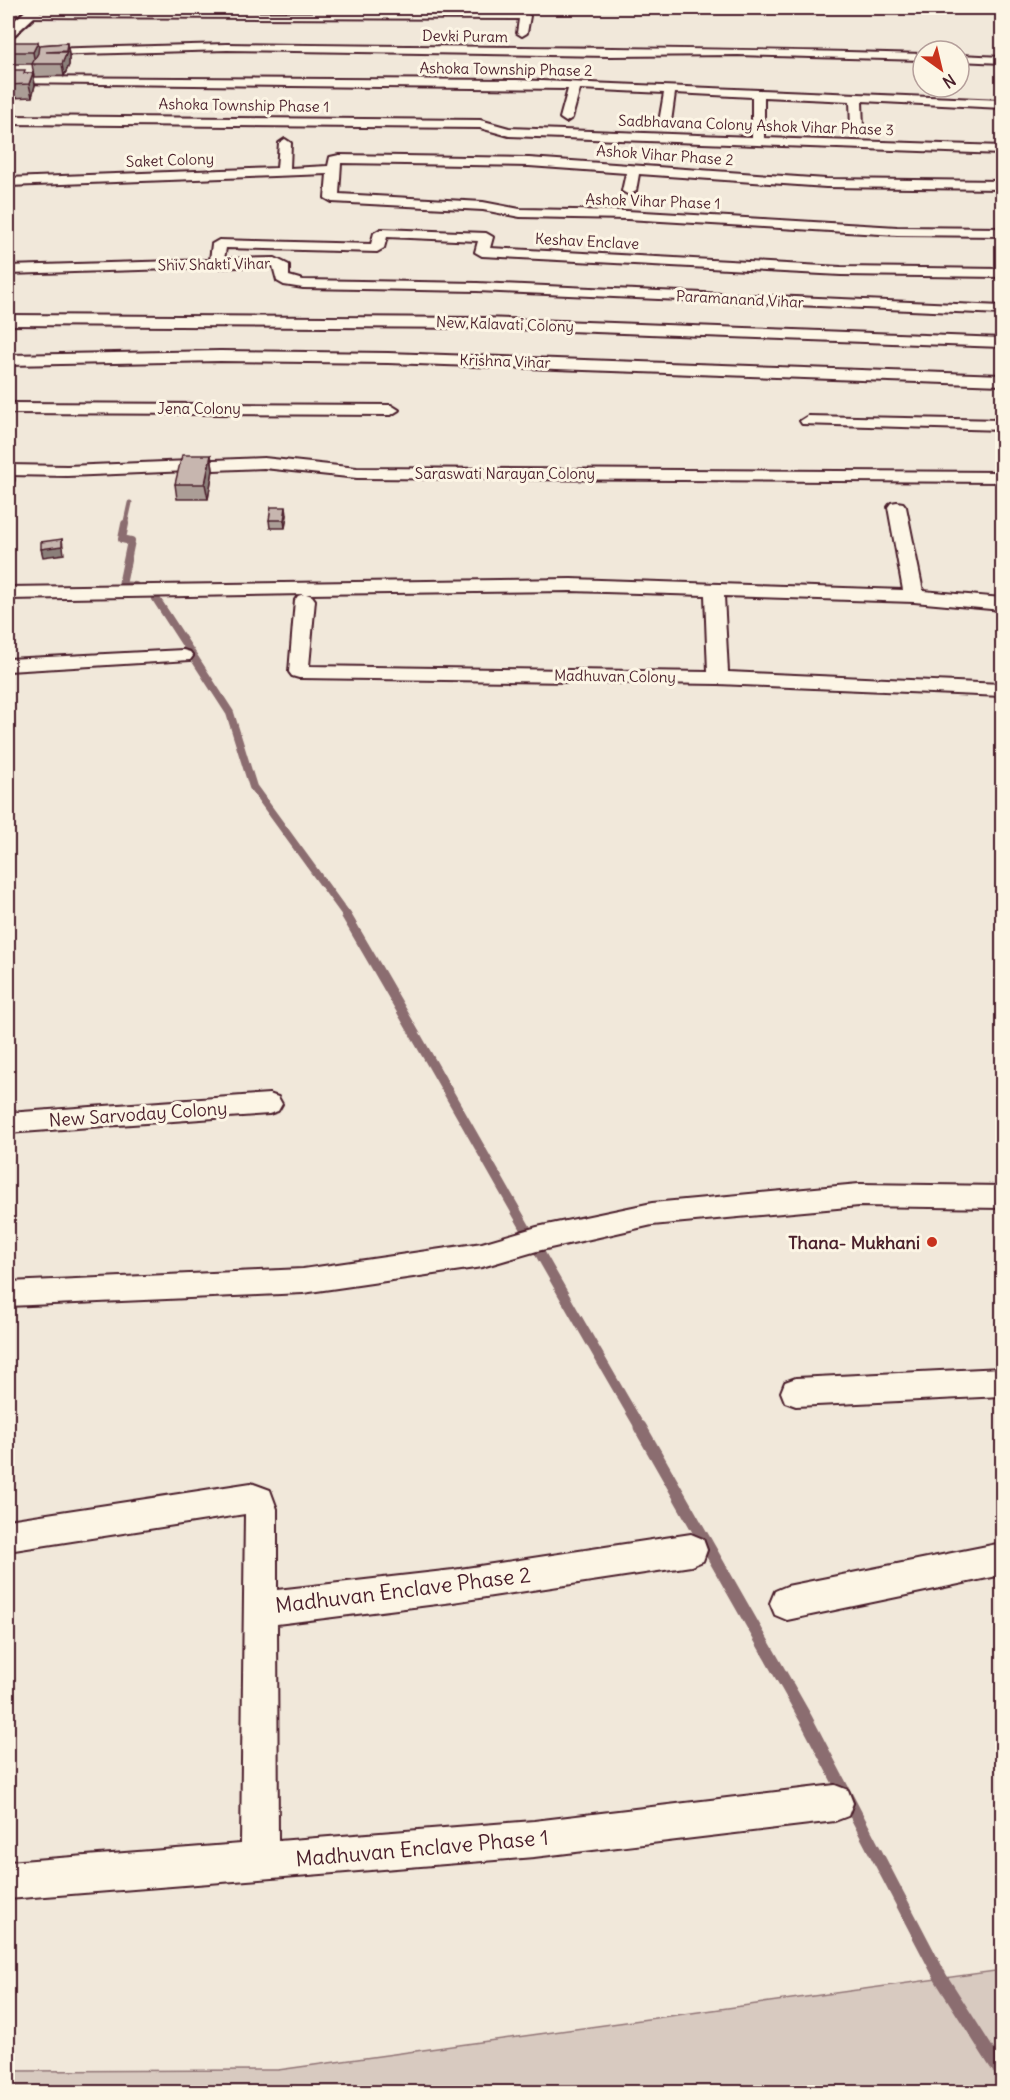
<svg xmlns="http://www.w3.org/2000/svg" width="1010" height="2100" font-family="Delius,sans-serif">
<style>
.green{fill:#d8cac0;stroke:#917476;stroke-width:1.5}
.lines{fill:none;stroke-linecap:round;stroke-linejoin:round}
.stream-far3{stroke:#8b6d6f;stroke-width:5}
.stream-far2{stroke:#8b6d6f;stroke-width:8}
.stream-far1{stroke:#8b6d6f;stroke-width:10}
.stream{stroke:#8b6d6f;stroke-width:13}
.minor-casing{stroke:#4a1f2b;stroke-width:4}
.secondary-casing{stroke:#4a1f2b;stroke-width:5}
.minor{fill:#fcf5e5;fill-rule:evenodd}
.secondary{fill:#fcf5e5;fill-rule:evenodd}
.wall{fill:#ab9d96;stroke:#4a1f2b;stroke-width:1.5}
.shaded-wall{fill:#8b7f7a;stroke:#4a1f2b;stroke-width:1.5}
.building{fill:#c7b6af;stroke:#4a1f2b;stroke-width:1.5}
.poi-dot{fill:#c8321e;stroke:#fcf5e5;stroke-width:2}
.labels{text-anchor:middle;dominant-baseline:central;stroke-width:6;stroke-linejoin:round;paint-order:stroke}
.far-street-label{font-size:15px;fill:#4a1f2b;stroke:#fcf5e5}
.street-label{font-size:18px;fill:#4a1f2b;stroke:#fcf5e5}
.poi-label{font-size:18px;font-weight:bold;fill:#4a1f2b;stroke:#fcf5e5;text-anchor:end}
.near-street-label{font-size:21px;fill:#4a1f2b;stroke:#fcf5e5}
</style>
<rect width="100%" height="100%" fill="#f1e8da"/>
<filter id="ink" filterUnits="userSpaceOnUse"><feTurbulence type="fractalNoise" baseFrequency=".0167" numOctaves="2"/><feDisplacementMap in="SourceGraphic" scale="12" xChannelSelector="R" yChannelSelector="G"/><feConvolveMatrix kernelMatrix="1 2 1 2 8 2 1 2 1" color-interpolation-filters="sRGB"/></filter>
<g filter="url(#ink)">
<path class="green" d="M1002 1970V2092H8V2071L278 2070Z"/>
<g class="lines">
<path class="stream-far3" d="M125 526 130 503"/>
<path class="stream-far2" d="M125 524 122 539 131 541 122 585 135 586
M153 594 230 713 253 787 347 916"/>
<path class="stream-far1" d="M346 915C446 1085 541 1258 641 1429"/>
<path class="stream" d="M640 1427 806 1719 941 1978 1002 2074"/>
<g class="minor-casing">
<path id="minor" d="M27 12 525 13 530 16 527 33 522 36 517 33 519 19 23 17V13Z
M227 44C459 47 691 47 923 54V60L738 55 609 56 227 50 8 56V50Z
M959 55 1002 57V63L959 61Z
M8 77 517 80 1002 100V108L862 101 863 128 857 132 851 128 850 101 764 97V138L1002 146V154L509 136 480 128 8 124V116L480 120 509 128 752 137V97L675 93 671 122 665 126 659 122 664 93 580 89 572 118 566 122 560 118 568 89 8 83Z
M285 139 291 143 290 168 328 166 330 157 339 155 529 158 826 179 1002 181V189L826 187 639 174 636 191 629 195 622 191 626 173 529 166 341 163 339 194 483 202 520 209 627 211 897 227 1002 228V236L897 235 627 219 520 217 483 210 332 202 325 198 327 174 8 186V178L277 168 279 143Z
M381 229 486 233 493 237 490 248 841 267 1002 269V277L841 275 482 256 475 252 478 241 387 237 384 248 377 252 226 248 224 259 275 258 289 265V276L303 280 477 283 1002 306V314L477 291 303 288 284 285 277 281 273 266 8 274V266L210 260 212 244 219 240 371 244 374 233Z
M8 315 484 318 1002 338V347L484 328 8 325Z
M220 351 388 353 1002 375V385L388 363 220 361 8 365V355Z
M8 403 391 405 399 410 391 415 8 413Z
M808 416 1002 420V430L802 424 800 421Z
M264 458 357 468 1002 472V482L357 478 264 468 67 476 8 475V465L67 466Z
M897 502 903 503 906 507 923 591 1002 598V610L914 602 724 596 728 672 1002 684V696L718 684 299 678 292 676 289 672 295 600 298 596 304 594 8 599V587L571 579 903 590 888 507 891 503ZM571 591 705 595 708 672 309 666 315 600 312 596 306 594Z
M183 650 190 652 193 656 190 660 8 671V659Z
M269 1094 278 1097 282 1104 278 1111 269 1114 8 1133V1113Z
M859 1184 1002 1186V1208L859 1206 652 1225 537 1251 482 1267 303 1293 8 1306V1282L303 1269 482 1243 537 1227 652 1203Z
M1002 1368V1396L796 1406 785 1402 781 1392 785 1382 796 1378Z
M251 1483 270 1490 277 1509V1590L453 1570 691 1534 703 1539 707 1550 703 1561 691 1566 453 1602 277 1624 278 1841 534 1821 835 1785 848 1790 853 1803 848 1816 835 1821 534 1857 8 1899V1862L241 1844 245 1514 8 1551V1520Z
M1002 1543V1575L787 1620 775 1615 770 1603 775 1591 787 1586Z"/>
</g>
<g class="secondary-casing">
<path id="secondary" d="M29 8H44L13 36 8 37V26Z"/>
</g>
<use href="#minor" class="minor"/>
<use href="#secondary" class="secondary"/>
</g>
<path class="wall" d="M8 42 39 45 67 43 69 55V65L64 76 34 77 32 64H8Z
M25 73H33L35 85 32 97 11 98 9 85Z
M211 455 213 470 208 499H177L175 484Z
M8 464 15 479 10 503 8 504Z
M287 515 285 528H270L269 520Z"/>
<path class="shaded-wall" d="M8 8H11L12 11 9 19Z
M38 42 41 54 35 64 33 52Z
M67 43 69 55V65L64 76 62 64 66 53Z
M33 73 35 85 32 97 29 84Z
M211 455 213 470 208 499 205 484Z
M11 464 15 479 10 503 8 493V481Z
M286 507 287 515 285 528 284 520Z
M62 539 64 554 43 557 41 549Z"/>
<path class="building" d="M8 42H38L33 52H8Z
M67 43 66 51 46 52H67L62 64H32L38 53 39 45Z
M13 70H25L24 73H33L29 84 9 85Z
M182 455H211L205 484H175Z
M8 464H11L8 481Z
M271 507H286L284 520H269Z
M62 539V546L41 549V542Z"/>
</g>
<circle class="poi-dot" cx="932" cy="1242" r="6"/>
<g class="labels">
<g class="far-street-label">
<text transform="translate(465 36) rotate(1)">Devki Puram</text>
<text transform="translate(506 69) rotate(1)">Ashoka Township Phase 2</text>
<text transform="translate(244 105) rotate(1)">Ashoka Township Phase 1</text>
<text transform="translate(756 125) rotate(2)">Sadbhavana Colony Ashok Vihar Phase 3</text>
<text transform="translate(665 155) rotate(4)">Ashok Vihar Phase 2</text>
<text transform="translate(170 160) rotate(-2)">Saket Colony</text>
<text transform="translate(653 201) rotate(2)">Ashok Vihar Phase 1</text>
<text transform="translate(587 241) rotate(3)">Keshav Enclave</text>
<text transform="translate(214 264) rotate(-1)">Shiv Shakti Vihar</text>
<text transform="translate(740 299) rotate(3)">Paramanand Vihar</text>
<text transform="translate(505 324) rotate(2)">New Kalavati Colony</text>
<text transform="translate(505 361) rotate(2)">Krishna Vihar</text>
<text x="199" y="408">Jena Colony</text>
<text x="505" y="473">Saraswati Narayan Colony</text>
<text transform="translate(615 676) rotate(1)">Madhuvan Colony</text>
</g>
<g class="street-label">
<text transform="translate(138 1114) rotate(-4)">New Sarvoday Colony</text>
</g>
<g class="poi-label">
<text x="920" y="1242">Thana- Mukhani</text>
</g>
<g class="near-street-label">
<text transform="translate(403 1590) rotate(-7)">Madhuvan Enclave Phase 2</text>
<text transform="translate(422 1848) rotate(-5)">Madhuvan Enclave Phase 1</text>
</g>
</g>
<rect width="1010" height="2100" fill="none" stroke="#fcf5e5" stroke-width="30"/>
<rect x="15" y="15" width="980" height="2070" fill="none" stroke="#4a1f2b" stroke-width="2" filter="url(#ink)"/>
<g transform="translate(941 69) rotate(146)"><circle r="28" fill="#fcf5e5" stroke="#b59f9b" stroke-width="1.5"/>
<path d="M0-4.5L10 22L0 15L-10 22Z" fill="#c8321e"/>
<text y="-9" font-size="16" font-weight="bold" text-anchor="middle" fill="#4a1f2b">N</text>
</g>
</svg>
